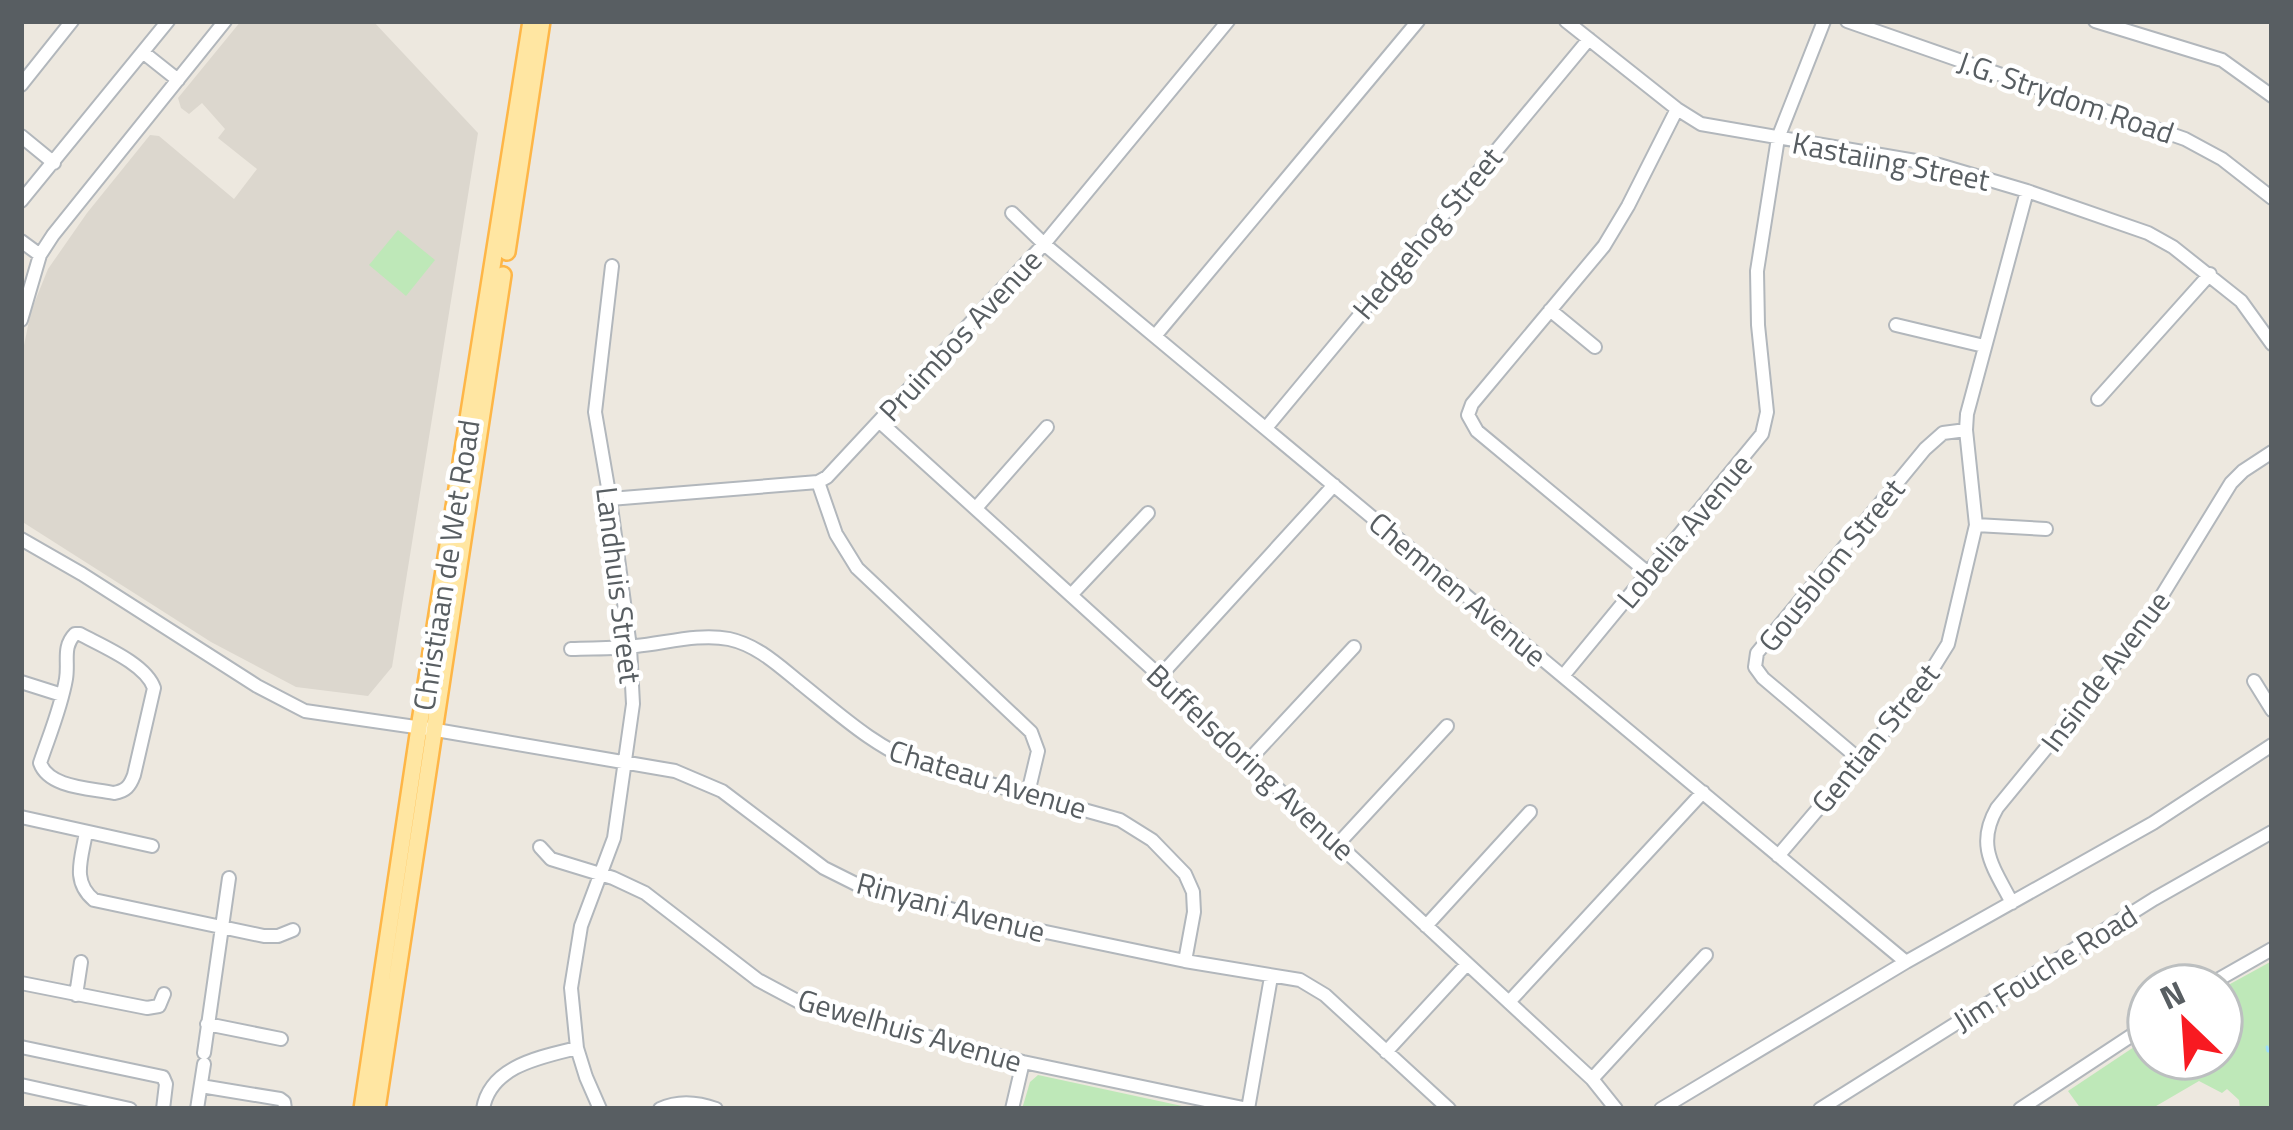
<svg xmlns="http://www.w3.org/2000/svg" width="2293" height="1130" font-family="'Titillium Web',sans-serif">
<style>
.education{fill:#dcd7ce}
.green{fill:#bee8b8}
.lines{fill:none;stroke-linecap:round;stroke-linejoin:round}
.stream{stroke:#9ddfff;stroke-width:3}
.minor-casing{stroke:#b2b7bc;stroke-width:16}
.major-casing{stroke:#feb647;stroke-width:20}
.minor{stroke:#fff;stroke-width:12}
.major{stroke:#ffe6a2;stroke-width:15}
.labels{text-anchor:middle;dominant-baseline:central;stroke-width:9;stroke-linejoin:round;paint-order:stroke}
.street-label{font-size:30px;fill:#585e62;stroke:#fff}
</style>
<rect width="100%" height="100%" fill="#ede8df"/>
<path class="education" d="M241 21H373L478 133 392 667 368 696 296 687 211 642 21 521V360L31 311 48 269 87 213 150 135 159 136 234 199 257 169 218 138 225 129 202 103 189 114 181 108 178 98Z"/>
<path class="green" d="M398 230 435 260 406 296 369 265Z
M2272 961V1109H2240L2239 1100 2227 1089 2222 1093 2199 1081 2151 1109H2081L2068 1091 2149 1037V1058H2221V989Z
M1038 1075 1196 1109H1022L1030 1082Z"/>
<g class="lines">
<path class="stream" d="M2267 1047 2268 1051H2272"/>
<g class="minor-casing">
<path id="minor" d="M1566 21 1677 109 1701 124 1939 165 2027 191 2148 233 2173 247 2241 301 2272 344
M1847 21 2185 139 2222 159 2272 198
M2095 21 2222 60 2272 96
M144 53 178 80
M21 85 72 21
M21 136 54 163
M21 201 168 21
M1012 213 1044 244 1906 962
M21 241 40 255
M1550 310 1595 347
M21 320 40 255 53 235 225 21
M1896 325 1984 346
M1155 336 1418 21
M2098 399 2210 274
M880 422 1160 676 1248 761 1592 1079 1616 1109
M1266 428 1589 39
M818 482 836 534 857 568 1031 732 1038 751 1028 793
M610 499 818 482 827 477 1044 244 1228 21
M976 508 1047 427
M1976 525 2046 529
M21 539 82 574 257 686 305 711 436 730 675 771 722 791 824 868 864 888 1041 931 1185 961 1300 980 1325 995 1449 1109
M1648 573 1477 431 1468 415 1472 404 1604 246 1628 206 1677 109
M1071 595 1148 513
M75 634H80C102 646 146 664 154 688L134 775C130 786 126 791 114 793 90 788 49 788 40 763 49 736 61 708 66 679 69 662 62 647 75 634Z
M571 649C593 648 615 649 636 646 666 643 700 633 729 639 757 645 778 665 799 682 838 713 875 748 922 765L1120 820 1152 840 1185 874 1193 892 1194 912 1185 961
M1160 676 1334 485
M1563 676 1762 434 1767 412 1758 325 1757 271 1778 138 1824 21
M2254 681 2272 710
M21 682 62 695
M1859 759 1763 678 1755 667 1757 653 1925 449 1943 433 1966 430
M1248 761 1354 647
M21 817 152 846
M86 832C82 858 71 881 94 900L264 936H278L293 930
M1338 844 1447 726
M540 847 551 859 613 878 645 893 758 980 803 1004 1023 1062 1248 1109
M1778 856 1920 689 1948 644 1976 525 1966 430 1967 414 2027 191
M2012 903C1994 868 1975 846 1997 808L2134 641 2231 483 2243 471 2272 452
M1426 926 1530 812
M21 983 147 1008 159 1006 164 994
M2207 986 2272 949
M76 995 81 962
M1509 1002 1703 792
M207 1024 281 1039
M21 1047 163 1077 166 1084 163 1109
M1386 1052 1467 964
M204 1053 229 878
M1592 1079 1706 955
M21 1085 130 1109
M201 1086 280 1099 284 1102 285 1109
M197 1109 204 1064
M483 1109C490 1066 541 1057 577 1048
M600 1109 586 1077 577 1048 571 988 581 926 614 838 633 704 630 647 610 499 595 412 612 266
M660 1109C679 1100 697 1102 716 1109
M1012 1109 1023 1062
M1248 1109 1271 977
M1661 1109 1906 962 2153 823 2272 745
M1820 1109 2154 899 2272 832
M2020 1109 2149 1024"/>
</g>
<g class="major-casing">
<path id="major" d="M507 252 542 21
M362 1109 419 728 531 21
M377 1109 503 275"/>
</g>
<use href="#minor" class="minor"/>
<use href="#major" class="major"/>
</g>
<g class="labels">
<g class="street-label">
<text transform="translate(2066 97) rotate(19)">J.G. Strydom Road</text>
<text transform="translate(1891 161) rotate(11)">Kastaiing Street</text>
<text transform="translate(1427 233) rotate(-50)">Hedgehog Street</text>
<text transform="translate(960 335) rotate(-47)">Pruimbos Avenue</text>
<text transform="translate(1684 531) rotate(-50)">Lobelia Avenue</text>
<text transform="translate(446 565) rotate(-81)">Christiaan de Wet Road</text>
<text transform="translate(1831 565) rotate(-51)">Gousblom Street</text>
<text transform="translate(619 585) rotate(83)">Landhuis Street</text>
<text transform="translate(1458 589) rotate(40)">Chemnen Avenue</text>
<text transform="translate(2105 671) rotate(-53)">Insinde Avenue</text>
<text transform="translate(1875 738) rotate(-51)">Gentian Street</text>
<text transform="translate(1251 762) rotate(43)">Buffelsdoring Avenue</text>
<text transform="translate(988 779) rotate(17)">Chateau Avenue</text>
<text transform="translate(951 907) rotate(15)">Rinyani Avenue</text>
<text transform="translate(2045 968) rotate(-32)">Jim Fouche Road</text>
<text transform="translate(910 1030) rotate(16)">Gewelhuis Avenue</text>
</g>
</g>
<rect width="2293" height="1130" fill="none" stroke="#585e62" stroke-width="48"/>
<g transform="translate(2185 1022) rotate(335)"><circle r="57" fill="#ffffff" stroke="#bcbfc0" stroke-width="3"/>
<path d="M0-9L21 45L0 30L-21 45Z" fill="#f81a21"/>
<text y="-18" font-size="33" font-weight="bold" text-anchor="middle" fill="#585e62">N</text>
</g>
</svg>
